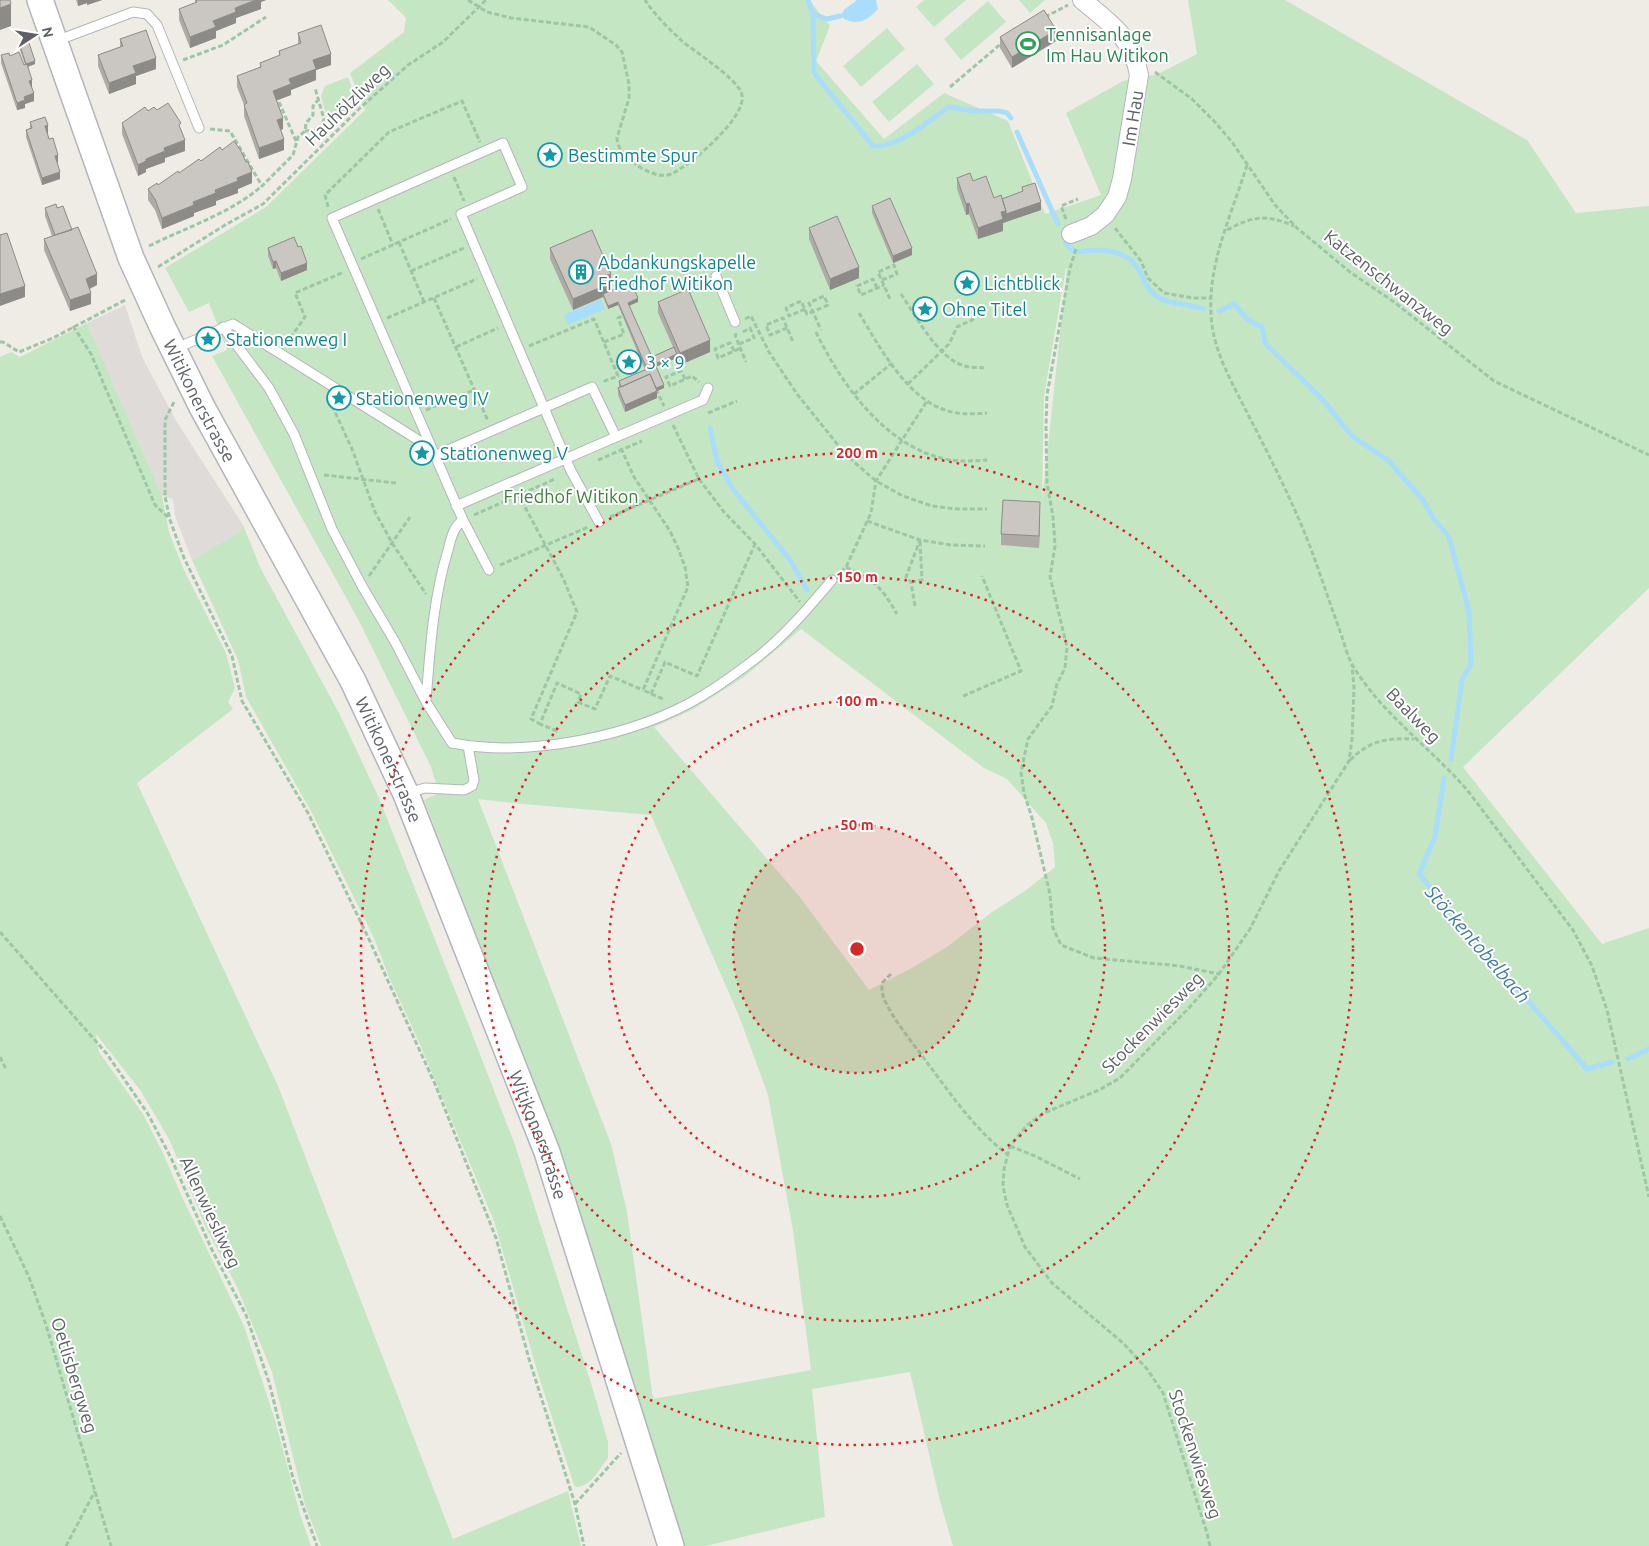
<svg xmlns="http://www.w3.org/2000/svg" width="1649" height="1546" font-family="Ubuntu,sans-serif">
<style>
.industrial{fill:#dedbd8}
.green{fill:#c5e6c3;fill-rule:evenodd}
.water{fill:#a8ddfc}
.lines{fill:none;stroke-linecap:round;stroke-linejoin:round}
.stream{stroke:#a8ddfc;stroke-width:5}
.lane-casing{stroke:#b3b6ba;stroke-width:11}
.street-casing{stroke:#b3b6ba;stroke-width:20}
.secondary-casing{stroke:#b2b5ba;stroke-width:28}
.path{stroke:#9cc6a6;stroke-width:3;stroke-dasharray:5 2.5;stroke-linecap:butt}
.lane{stroke:#fff;stroke-width:9}
.street{stroke:#fff;stroke-width:18}
.secondary{stroke:#fff;stroke-width:25}
.wall{fill:#aeaba7}
.shaded-wall{fill:#8d8b88}
.building{fill:#cac7c2;stroke:#8d8b88}
.ring{fill:none;stroke:#d62828;stroke-width:2.5;stroke-dasharray:2.5 5}
.labels{text-anchor:middle;dominant-baseline:central;stroke-width:4;stroke-linejoin:round;paint-order:stroke}
.leisure-label{font-size:18px;fill:#27864d;stroke:#fff;text-anchor:start}
.street-label{font-size:18px;fill:#5d6165;stroke:#fff}
.culture-label{font-size:18px;fill:#0d838f;stroke:#fff;text-anchor:start}
.park-label{font-size:18px;fill:#398237;stroke:#fff}
.water-label{font-size:19px;font-style:italic;fill:#417aa6;stroke:#fff}
.centre{fill:#d62828;stroke:#fff;stroke-width:2.5}
.ring-label{font-size:15px;text-anchor:middle;font-weight:bold;fill:#d62828;stroke:#fff;stroke-width:4;stroke-linejoin:round;paint-order:stroke}
</style>
<rect width="100%" height="100%" fill="#efece6"/>
<path class="industrial" d="M125 305 142 357 175 419 243 525 239 532 192 560 175 516 173 499 162 496 87 323Z"/>
<path class="green" d="M388 0H809L830 26 816 61 884 139 944 93 1008 121 1045 214 1101 195 1066 113 1123 81 1158 74 1197 54 1188 0H1285L1527 140 1576 213 1649 206V588L1463 767 1602 944 1649 928V1546H953L940 1501 910 1372 812 1389 825 1517 706 1546H682L573 1189 529 1070 424 800 439 793 431 767 359 621 212 356 227 350 209 303 189 312 165 268 266 207 365 110 350 73 404 32 406 18ZM1066 268 1067 269 1042 501 1044 396ZM801 629 984 768 1007 779 1046 823 1053 843 1055 867 1025 891 992 912 947 947 910 969 869 990 799 896 654 727 692 710 744 677ZM478 799 512 803 651 815 739 1016 768 1095 793 1230 811 1370 653 1399 627 1212 611 1144Z
M924 0H966L934 27 916 7Z
M1019 0H1045L1030 13Z
M988 1 1006 22 961 60 944 39Z
M887 28 905 49 861 87 843 66Z
M917 64 934 84 889 122 872 102Z
M348 77 357 100 329 126 321 96 325 86Z
M87 323 162 496 169 532 183 568 226 653 235 688 228 702 233 709 137 783 278 1086 453 1539 568 1491 581 1546H321L305 1505 272 1372 237 1287 206 1228 170 1141 155 1115 140 1090 96 1034 99 1052 143 1114 162 1151 183 1199 244 1326 275 1420 300 1514 311 1546H0V357L11 352 20 357Z
M243 525 261 569 340 715 379 798 466 1018 515 1145 594 1393 608 1442V1458C600 1468 591 1487 576 1487L574 1485 538 1374 494 1221 419 1042 389 977 374 938 311 811 246 697 238 660 192 560 239 532Z"/>
<path class="water" d="M857 0H876L878 9C866 22 855 27 840 16L845 9Z
M601 299 605 309 568 325 564 315Z"/>
<g class="lines">
<path class="stream" d="M808 0 813 14 814 73 873 146C899 148 928 121 949 107L973 111H999L1007 113 1011 118
M813 14 827 19 840 16
M1017 132 1058 224
M1066 244 1074 251
M1078 252C1099 248 1123 248 1137 267 1145 278 1146 291 1159 298 1173 305 1190 304 1204 309
M1219 311 1234 304 1248 320 1262 327 1265 343 1322 399 1352 436 1389 461 1423 500 1433 518 1449 537 1469 612 1471 664 1462 680 1451 759
M710 428 717 461 732 488 790 560 807 590
M1444 778 1435 837 1419 874 1587 1069 1612 1062
M1628 1059 1649 1049"/>
<g class="lane-casing">
<path id="lane" d="M56 41 133 12 147 14 157 25 199 128
M716 276 735 322
M223 327 269 388 294 434 332 529 362 586 395 642 426 702 452 743C530 758 635 736 702 696 720 685 738 672 755 659 784 637 808 608 832 580
M174 349 233 324 431 448
M434 456 592 387 616 437 703 400 708 388
M456 506 616 437
M489 570 463 520 332 218 503 143 522 187 461 214 571 471 599 522
M426 701C430 650 433 599 448 550 451 539 453 527 463 520
M408 793 425 788 464 790 472 786 474 780 468 746"/>
</g>
<g class="street-casing">
<path id="street" d="M1071 234 1091 226 1105 215 1117 197 1122 179 1139 75C1133 38 1109 22 1082 0"/>
</g>
<g class="secondary-casing">
<g id="secondary">
<path id="s1" d="M40 0 131 258 162 326 202 407 353 681 406 794 547 1152 671 1546"/>
</g>
</g>
<path class="path" d="M468 0 487 12 511 18 589 27 616 45 622 52 629 84V98L617 138C618 150 624 154 633 162 641 169 659 179 671 174 690 166 747 117 742 95 739 79 693 51 681 40 668 28 654 14 645 0
M1045 17 1068 5
M183 60 223 45 266 17
M1155 72 1192 99 1214 121 1232 142 1275 205 1297 228 1350 272 1394 302 1494 381 1649 455
M950 87 1003 42
M279 102 296 141
M210 129 230 131 262 186 293 155 298 137 305 131 306 123 313 115V106L319 99
M305 131 320 130 324 119 315 88
M1247 165C1232 214 1208 262 1211 314 1212 341 1223 365 1235 389 1262 442 1290 494 1311 549 1321 576 1330 604 1340 631 1344 642 1347 656 1353 666 1383 715 1431 748 1468 791L1573 930 1592 966 1607 1010 1649 1197
M454 177 464 201
M328 207 325 195 389 132 462 101 480 142
M378 209 393 245
M1066 219 1061 206 1078 199
M1115 228 1141 261 1148 278 1164 293 1193 298H1210
M1227 230C1253 216 1266 214 1294 226
M399 242 424 302
M149 246C187 227 229 214 262 186
M1076 249 1070 268 1047 395 1046 426 1047 483 1053 517 1055 546 1050 577 1067 647 1065 668 1057 684 1052 706 1028 739 1021 772 1024 793 1032 818 1050 894 1053 928 1061 945 1094 958 1180 966 1219 974
M361 259 451 219
M158 267 225 225 263 204 360 108 408 65 443 42 486 0
M411 271 464 248
M882 280 897 274 894 265 878 272C882 281 886 290 890 299
M877 288 873 279 857 286 861 295 884 285
M901 294C916 316 938 359 965 366 970 368 978 367 984 368
M434 298 488 421
M805 309 789 316 786 308 801 301 807 314 828 305 824 296 809 303 821 330
M859 313C879 346 906 397 945 410 959 415 973 414 987 413
M387 318 477 279
M745 319 751 316 769 352 797 394 846 455 876 481 903 496 932 506 956 509H987
M73 326 91 354 155 505 170 519
M787 328 770 335 766 325 783 318 793 342
M816 332C841 384 885 446 945 459 959 462 973 461 987 460
M737 334 735 335 746 362
M0 342H3L19 352 53 338 127 299
M604 342 624 334 618 318 624 315
M286 344 305 317 295 293 344 272
M739 344 754 338 750 328 743 332
M529 346 594 319 618 376 602 382
M456 347 498 328
M734 351 730 343 715 349 718 358 741 348
M685 379 681 371 666 377 670 386 692 376 699 382
M908 384 949 344 957 327 974 319
M656 389 664 406
M854 394 892 363
M329 399 352 449 375 512 392 543 426 594
M174 402 165 420V496L170 520 184 558 232 656 242 701 308 813 368 937 435 1084 496 1238 529 1359 575 1504 584 1546
M426 410 474 390
M708 413 737 401
M673 425 699 479 724 512 755 544 800 602
M621 448 634 477 670 531 678 548 685 567 688 587 643 690 665 700
M598 460 642 441
M324 475 396 483
M518 494 563 578 577 612 531 719 540 724
M474 515 555 479
M610 517 699 479
M867 521 920 540 951 545 985 546
M500 565 588 527
M846 567C875 581 881 586 897 614
M841 572 846 567 871 513 876 481 927 401
M369 576 410 517
M911 582 922 580 920 541
M915 606 911 582 906 577 920 540
M651 694 665 662 697 676 755 544
M963 696 1021 671 982 576
M557 731 540 724 557 683 581 694 578 702 595 709 610 676 643 690
M1350 760C1371 740 1386 738 1414 739
M0 932 107 1054 148 1114 171 1158 212 1250 246 1315 269 1382 293 1478 317 1546
M891 974 883 982C881 988 882 994 885 1001 895 1022 912 1042 926 1061 949 1092 976 1131 1007 1154
M0 1057 6 1069
M1010 1146 1035 1156 1080 1179
M0 1216 29 1277 46 1325 111 1546
M575 1504 621 1453
M66 1546 95 1491
M1210 1546 1207 1533 1163 1393 1147 1369 1123 1343 1052 1283 1025 1247 1007 1205 1003 1186 1004 1169 1010 1146 1027 1125 1044 1113 1099 1090 1120 1078 1188 1009 1219 974 1250 929 1279 871 1349 761 1352 739 1354 688 1352 665"/>
<use href="#lane" class="lane"/>
<use href="#street" class="street"/>
<use href="#secondary" class="secondary"/>
</g>
<path class="wall" d="M76 0H102L87 5V3L78 6Z
M195 0H266L261 2V9L236 18V23L216 31V38L190 48 179 20V9L195 3Z
M298 33 331 65 316 70V80L291 90V95L276 100 283 129 281 130 284 150 259 159 244 116V105L237 87V76L260 67V63L279 56V51L298 44Z
M1000 37 1056 41 1012 68 1000 48Z
M120 39 156 69 136 76V84L109 94 98 66V55L120 47Z
M20 46 35 64 28 67 32 87 34 101 25 104V108L17 110 1 63V55L24 65H25L20 50Z
M157 110 181 130 185 151 165 158V162L146 169V172L138 176 122 134V123L148 111Z
M30 122 48 133H47L49 139 58 162 57 163 60 179 42 185 26 137V130L30 128Z
M201 161 252 183 238 189V193L216 201V205L194 213V216L162 229 155 210 148 200V189L158 185Z
M957 178 994 198 1002 199 1022 192V187L1041 210 1003 223V231L978 239 969 214 966 215 957 189Z
M872 206 912 255 893 263 872 213Z
M45 208H57L72 230 97 285 90 289 91 304 70 311 44 250V239L52 236 45 216Z
M809 228 859 278 830 290 809 239Z
M268 248 307 270 281 281 276 268 273 269 268 256Z
M550 248 611 274V290L638 302 629 306 652 357 673 347 658 313V302L710 352 680 365 677 358 656 367 664 388 657 391V398L625 412 618 395V388L619 387V381L645 370 618 305 608 309 603 297 573 310 550 259Z
M1040 514 1039 548 1001 545V534Z"/>
<path class="shaded-wall" d="M78 0H87V3L78 6Z
M87 0H102L87 5Z
M256 0H266L261 2V9L236 18V23L216 31V38L190 48V37L213 21 235 8Z
M11 4V26L0 30V8Z
M1056 30V41L1012 68V57Z
M331 54V65L316 70V80L291 90V95L273 102V91L289 79 313 60Z
M156 58V69L136 76V84L109 94V83L133 66Z
M35 61V64L26 67V64Z
M32 80V87L29 88V81Z
M34 93V101L25 104V108L17 110V103L24 97Z
M283 118V129L277 131V120Z
M48 125V133L45 134V126Z
M284 139V150L259 159V148Z
M185 140V151L165 158V162L146 169V172L138 176V165L146 159 164 148Z
M58 155V162L55 163V156Z
M60 172V179L42 185V178Z
M252 172V183L238 189V193L216 201V205L194 213V216L162 229V218L237 178Z
M1041 202V210L1003 223V231L978 239V228L1001 212Z
M969 203V214L966 215V204Z
M912 248V255L893 263V256Z
M276 261V268L273 269V262Z
M307 263V270L281 281V273Z
M859 267V278L830 290V279Z
M97 274V285L86 290V279Z
M611 274V294H603V297L573 310V299L607 275Z
M25 286V297L0 306V294Z
M91 293V304L70 311V300Z
M638 298V302L628 306V303Z
M618 302V305L608 309V306Z
M710 340V352L680 365V353Z
M677 354V358L655 367V364Z
M664 385V388L657 391V398L625 412V405Z
M1040 502V514L1039 548V536Z"/>
<path class="building" d="M0 0H10L11 4 0 8Z
M196 0H256L235 8 236 12 213 21 216 27 190 37 179 9 197 2Z
M1044 10 1056 30 1012 57 1000 37Z
M321 25 331 54 313 60 316 69 289 79 291 84 273 91 283 118 277 120 284 139 259 148 244 105 247 103 237 76 261 67 260 63 280 55 279 51 301 43 298 33Z
M146 30 156 58 133 66 136 73 109 83 98 55 123 46 120 39Z
M29 43 35 61 26 64 20 46Z
M19 52 24 65 27 64 32 80 29 81 34 93 24 97 25 100 17 103 1 55 9 53 10 56Z
M168 103 181 123 179 125 185 140 164 148 165 151 146 159V161L138 165 122 123 145 107 148 111 154 107 157 110Z
M45 117 48 125 45 126 49 139 53 138 58 155 55 156 60 172 42 178 26 130 32 128 30 122Z
M234 141 241 151 246 162H248L252 172 237 178 238 181 215 190 216 193 193 202 194 205 162 218 155 199 148 189 157 183 158 185 178 171 179 173 199 159 201 161 220 147 222 150Z
M970 173 973 181 986 176 994 198 1001 195 1006 211 1001 212 1003 219 978 228 969 203 966 204 957 178Z
M1035 183 1041 202 1006 214V211L1002 199 1023 191 1022 187Z
M890 198 912 248 893 256 872 206Z
M56 204 57 208 63 206 72 230 55 235 45 208Z
M837 216 859 267 830 279 809 228Z
M78 227 97 274 86 279 91 293 70 300 44 239Z
M592 230 611 274 607 275 611 283 573 299 550 248Z
M7 233 25 286 0 294V235Z
M294 237 298 247 301 246 307 263 281 273 276 261 273 262 268 248Z
M631 282 638 298 628 303 652 357 674 347 677 354 655 364 664 385 656 388 650 374 621 387 619 381 647 369 618 302 608 306 603 294Z
M688 289 710 340 680 353 658 302Z
M650 374 657 391 625 405 618 388Z
M1003 500 1040 502 1039 536 1001 534Z"/>
<circle cx="857" cy="949" r="124" fill="#d62828" fill-opacity=".12"/>
<g class="ring">
<circle cx="857" cy="949" r="124"/>
<circle cx="857" cy="949" r="248"/>
<circle cx="857" cy="949" r="372"/>
<circle cx="857" cy="949" r="496"/>
</g>
<defs>
<g id="stadium-ring" transform="scale(1.25)"><circle r="9.5" fill="#fff" stroke="#2e9e5b" stroke-width="1.5"/><path d="M0-5a6.5 5 0 1 0 0 10a6.5 5 0 1 0 0-10ZM-3.5-1.8h7v3.6h-7Z" fill="#2e9e5b"/></g>
<g id="sight-ring" transform="scale(1.25)"><circle r="9.5" fill="#fff" stroke="#0f9aa8" stroke-width="1.5"/><path d="M0-6L1.8-2.2L6-1.7L2.9 1.2L3.7 5.4L0 3.3L-3.7 5.4L-2.9 1.2L-6-1.7L-1.8-2.2Z" fill="#0f9aa8"/></g>
<g id="building-ring" transform="scale(1.25)"><circle r="9.5" fill="#fff" stroke="#0f9aa8" stroke-width="1.5"/><path d="M-4-6H4V6H1V3H-1V6H-4ZM-2.5-4.3h1.7v1.8h-1.7ZM.8-4.3h1.7v1.8H.8ZM-2.5-1h1.7V.8h-1.7ZM.8-1h1.7V.8H.8Z" fill="#0f9aa8"/></g>
</defs>
<g fill-rule="evenodd">
<use href="#stadium-ring" x="1028" y="44"/>
<use href="#sight-ring" x="550" y="155"/>
<use href="#building-ring" x="581" y="272"/>
<use href="#sight-ring" x="967" y="283"/>
<use href="#sight-ring" x="925" y="309"/>
<use href="#sight-ring" x="208" y="339"/>
<use href="#sight-ring" x="629" y="362"/>
<use href="#sight-ring" x="339" y="398"/>
<use href="#sight-ring" x="422" y="453"/>
</g>
<g class="labels">
<g class="leisure-label">
<text x="1046" y="34">Tennisanlage<tspan x="1046" dy="21">Im Hau Witikon</tspan></text>
</g>
<g class="street-label">
<text transform="translate(347 104) rotate(-44)">Hauhölzliweg</text>
<text transform="translate(1132 118) rotate(-81)">Im Hau</text>
<text transform="translate(1389 282) rotate(38)">Katzenschwanzweg</text>
<text stroke="none"><textPath href="#s1" startOffset="432">Witikonerstrasse</textPath></text>
<text transform="translate(1414 715) rotate(46)">Baalweg</text>
<text stroke="none"><textPath href="#s1" startOffset="838">Witikonerstrasse</textPath></text>
<text transform="translate(1152 1022) rotate(-45)">Stockenwiesweg</text>
<text stroke="none"><textPath href="#s1" startOffset="1242">Witikonerstrasse</textPath></text>
<text transform="translate(211 1212) rotate(65)">Allenwiesliweg</text>
<text transform="translate(75 1375) rotate(73)">Oetlisbergweg</text>
<text transform="translate(1196 1454) rotate(72)">Stockenwiesweg</text>
</g>
<g class="culture-label">
<text x="568" y="155">Bestimmte Spur</text>
<text x="598" y="262">Abdankungskapelle<tspan x="598" dy="21">Friedhof Witikon</tspan></text>
<text x="984" y="283">Lichtblick</text>
<text x="942" y="309">Ohne Titel</text>
<text x="226" y="339">Stationenweg I</text>
<text x="646" y="362">3 × 9</text>
<text x="356" y="398">Stationenweg IV</text>
<text x="440" y="453">Stationenweg V</text>
</g>
<g class="park-label">
<text x="571" y="496">Friedhof Witikon</text>
</g>
<g class="water-label">
<text transform="translate(1478 944) rotate(49)">Stöckentobelbach</text>
</g>
</g>
<circle cx="857" cy="949" r="8" class="centre"/>
<g class="ring-label">
<text x="857" y="458">200 m</text>
<text x="857" y="582">150 m</text>
<text x="857" y="706">100 m</text>
<text x="857" y="830">50 m</text>
</g>
<g transform="translate(35 35) rotate(78)" stroke="#ffffff" stroke-width="4" paint-order="stroke">
<path d="M0-4L9 19L0 12L-9 19Z" fill="#5d6165"/>
<text y="-8" font-size="14" font-weight="bold" text-anchor="middle" fill="#5d6165">N</text>
</g>
</svg>
